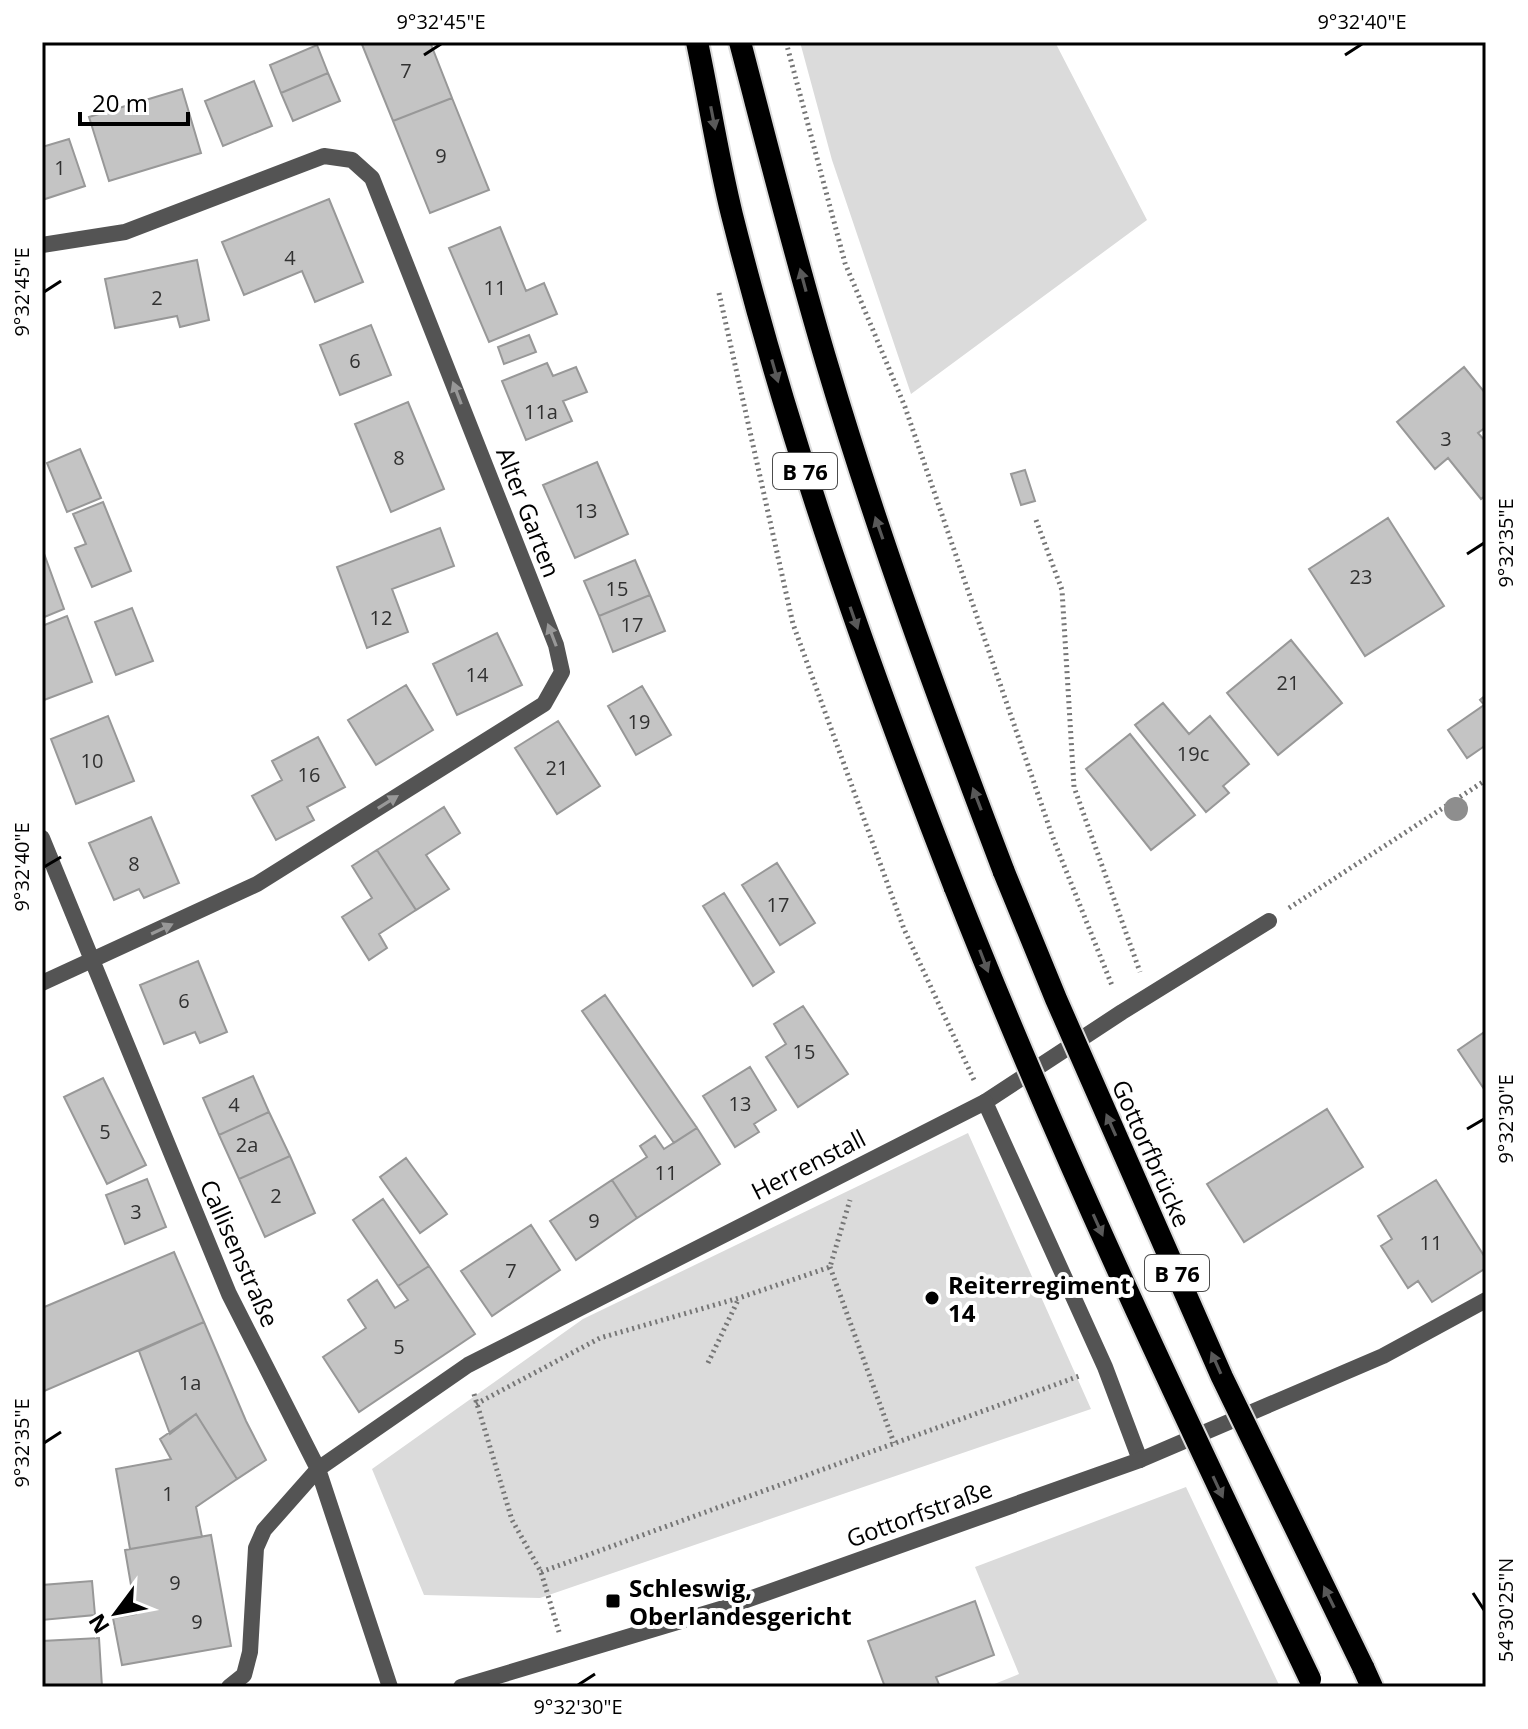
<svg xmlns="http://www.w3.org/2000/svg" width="1528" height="1729" font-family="'Open Sans',sans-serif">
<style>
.green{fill:#dbdbdb}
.building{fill:#c4c4c4;stroke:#989898;stroke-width:2}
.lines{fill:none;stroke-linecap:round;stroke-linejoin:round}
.trunk-casing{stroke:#dbdbdb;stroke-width:26}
.path{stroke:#767676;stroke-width:5;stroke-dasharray:2 4;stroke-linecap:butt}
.service{stroke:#545454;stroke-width:16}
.minor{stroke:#545454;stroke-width:16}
.tertiary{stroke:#545454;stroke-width:16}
.trunk{stroke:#000;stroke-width:22}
.trunk-bridge-casing{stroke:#dbdbdb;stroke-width:26;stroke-linecap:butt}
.trunk-bridge{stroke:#000;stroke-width:22}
.tree{fill:#8e8e8e}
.oneway{fill:#595959}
.oneway2{fill:#989898}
.ticks{fill:none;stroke:#000;stroke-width:3}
.poi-dot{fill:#000;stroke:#fff;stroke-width:3}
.labels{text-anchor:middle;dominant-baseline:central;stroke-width:8;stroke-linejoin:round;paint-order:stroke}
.number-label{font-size:20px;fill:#313131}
.shield{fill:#fff;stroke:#4c4c4c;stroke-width:2}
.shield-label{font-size:22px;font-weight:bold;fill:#000}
.street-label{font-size:24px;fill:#000;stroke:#fff}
.poi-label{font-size:24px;font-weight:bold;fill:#000;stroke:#fff;text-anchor:start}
.neatline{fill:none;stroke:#000;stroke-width:3}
.ticks-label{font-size:20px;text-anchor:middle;fill:#000}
</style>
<rect width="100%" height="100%" fill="#fff"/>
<path class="green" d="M800 42H1055L1147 220 911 394 832 160Z
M968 1133 1091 1409 540 1598 424 1595 372 1469 583 1319Z
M1186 1487 1280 1687H987L1019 1674 975 1567Z"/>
<path class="building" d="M361 42H430L452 98 393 121Z
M317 45 328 73 281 93 270 65Z
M328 73 340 101 293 121 281 93Z
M254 81 272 126 223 146 205 101Z
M182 89 201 153 109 181 89 117Z
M452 98 489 190 430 213 393 121Z
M69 139 85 186 42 200V147Z
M329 199 363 282 315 302 302 271 244 295 222 242Z
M500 227 526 291 544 283 557 314 489 342 449 248Z
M197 260 209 320 180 327 177 316 115 328 105 279Z
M371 325 391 375 340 395 320 345Z
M529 335 536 352 504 364 498 347Z
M547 363 553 376 576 367 587 392 563 401 572 421 526 440 502 381Z
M1464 367 1486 394V427L1478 433 1486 442V495L1481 499 1448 458 1435 469 1397 422Z
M408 402 444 489 391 512 355 424Z
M80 449 101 498 67 512 47 463Z
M597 462 628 534 575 558 543 485Z
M1025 470 1035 501 1021 505 1011 474Z
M103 502 131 571 92 587 75 548 86 544 73 514Z
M1388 518 1444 606 1365 656 1309 569Z
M440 528 454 566 392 589 408 632 367 648 337 567Z
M42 548 64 609 42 618Z
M635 560 650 595 599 616 584 581Z
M650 595 665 631 613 652 599 616Z
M132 608 153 661 116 675 95 622Z
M67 616 92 682 44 700 42 626Z
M497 633 522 685 457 715 433 664Z
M1291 640 1342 703 1278 755 1227 693Z
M406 685 433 730 376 765 348 720Z
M642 686 671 735 636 755 608 706Z
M1486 695V745L1467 758 1448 730 1484 705 1480 700Z
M1163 703 1189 734 1210 716 1249 764 1223 786 1229 793 1206 812 1135 725Z
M108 716 134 781 76 804 51 739Z
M558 721 600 786 557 814 515 748Z
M1130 734 1195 815 1151 850 1086 769Z
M318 737 345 787 307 807 314 820 276 840 252 796 282 780 272 761Z
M444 807 460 833 426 855 449 889 416 910 377 850Z
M151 817 179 883 144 898 139 889 114 900 89 843Z
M377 850 416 910 379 934 387 948 369 960 342 917 372 898 352 866Z
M777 863 815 923 780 945 742 885Z
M724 893 774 972 753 986 703 906Z
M198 961 227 1032 200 1043 195 1032 164 1044 140 985Z
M605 995 697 1128 674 1143 582 1011Z
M803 1006 848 1074 798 1107 766 1057 786 1044 774 1024Z
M1486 1031V1092L1458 1050Z
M750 1067 776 1110 754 1124 759 1132 735 1147 703 1096Z
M253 1076 269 1112 219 1135 203 1098Z
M103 1078 146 1165 107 1184 64 1097Z
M1327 1109 1363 1167 1244 1242 1207 1184Z
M269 1112 290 1156 239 1179 219 1135Z
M697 1128 720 1164 637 1218 612 1180 647 1157 640 1146 655 1136 664 1149Z
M290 1156 315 1213 265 1237 239 1179Z
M406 1158 447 1214 420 1233 380 1177Z
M147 1179 166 1227 125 1244 106 1195Z
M612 1180 637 1218 576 1260 550 1221Z
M1436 1180 1486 1259V1268L1432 1302 1418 1281 1408 1288 1381 1246 1392 1239 1378 1216Z
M383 1199 429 1266 398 1286 353 1220Z
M531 1225 560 1270 492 1316 461 1271Z
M174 1252 204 1322 42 1392V1308Z
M429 1266 475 1334 359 1412 323 1357 366 1328 348 1300 377 1280 395 1308 408 1300 398 1286Z
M204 1322 246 1421 266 1460 237 1479 196 1414 170 1434 139 1351Z
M196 1414 237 1479 196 1507 202 1537 130 1549 116 1469 171 1459 160 1439Z
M211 1535 231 1646 122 1665 113 1618 136 1614 125 1550Z
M92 1581 95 1615 42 1620V1585Z
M975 1601 994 1655 936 1677 940 1687H885L868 1641Z
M99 1638 102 1687H42V1641Z"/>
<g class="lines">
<g class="trunk-casing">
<path id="trunk" d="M697 42C709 99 718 158 732 215 790 445 869 668 955 888
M740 42C768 149 795 257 827 364 878 536 940 704 1004 872
M1363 1667 1372 1687"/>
</g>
<path class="path" d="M786 42 845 263 905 407 1053 838 1113 988
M719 293 793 624 904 929 974 1080
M1036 520 1062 590 1074 787 1140 972
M1289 908 1486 780
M830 1267 894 1443
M708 1363 739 1298
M474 1394 512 1520 541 1572 559 1632
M476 1404 600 1338 739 1298 830 1267 850 1200
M541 1572 1082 1375"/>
<path class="service" d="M985 1102 1122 1012 1269 921"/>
<path class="minor" d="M42 245 125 232 324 156 352 160 372 178 556 645 562 672 544 704 257 884 42 983
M42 838 229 1294 318 1469 390 1687
M229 1687 244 1675 250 1652 256 1548 264 1530 318 1469 468 1365 985 1102 1105 1367 1140 1460"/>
<path class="tertiary" d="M461 1687 724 1608 1140 1460 1383 1356 1486 1300"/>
<use href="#trunk" class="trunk"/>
<g class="trunk-bridge-casing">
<path id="trunk-bridge" d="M1004 872 1056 999 1222 1377 1363 1667
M955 888C1061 1157 1185 1418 1310 1679"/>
</g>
<use href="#trunk-bridge" class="trunk-bridge"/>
</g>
<circle class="tree" cx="1456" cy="809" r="12"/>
<defs><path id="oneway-solid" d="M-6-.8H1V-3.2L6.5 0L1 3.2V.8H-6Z" transform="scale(2)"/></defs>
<g class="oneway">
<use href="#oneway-solid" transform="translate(713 118) rotate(79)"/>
<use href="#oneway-solid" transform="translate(803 280) rotate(-105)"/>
<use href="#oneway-solid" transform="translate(775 371) rotate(74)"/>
<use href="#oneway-solid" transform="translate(879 528) rotate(-109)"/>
<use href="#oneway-solid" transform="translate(854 618) rotate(71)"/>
<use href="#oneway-solid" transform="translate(977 799) rotate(-111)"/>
<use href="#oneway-solid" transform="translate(984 961) rotate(69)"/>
<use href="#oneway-solid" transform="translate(1111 1125) rotate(-114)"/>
<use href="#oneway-solid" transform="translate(1098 1225) rotate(66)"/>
<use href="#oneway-solid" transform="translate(1216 1363) rotate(-114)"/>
<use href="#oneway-solid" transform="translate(1218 1487) rotate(65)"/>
<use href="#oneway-solid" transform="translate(1329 1597) rotate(-116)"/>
</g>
<g class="oneway2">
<use href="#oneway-solid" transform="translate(457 393) rotate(-111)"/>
<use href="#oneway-solid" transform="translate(552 635) rotate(-111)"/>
<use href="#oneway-solid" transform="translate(388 802) rotate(-32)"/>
<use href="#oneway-solid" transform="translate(162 929) rotate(-25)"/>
</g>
<path class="ticks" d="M424 55 441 44M1345 55 1362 44M44 292 61 281M1467 554 1484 543M44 867 61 857M1467 1129 1484 1119M44 1443 61 1432M1473 1593 1484 1610M578 1685 595 1674"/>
<g class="poi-dot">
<circle cx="932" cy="1298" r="8"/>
<rect x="605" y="1593" width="16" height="16" rx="4"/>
</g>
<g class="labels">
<g class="number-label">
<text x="406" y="70">7</text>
<text x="441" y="155">9</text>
<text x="60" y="167">1</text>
<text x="290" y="257">4</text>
<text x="495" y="287">11</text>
<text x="157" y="297">2</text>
<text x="355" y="360">6</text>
<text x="541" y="411">11a</text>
<text x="1446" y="438">3</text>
<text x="399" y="457">8</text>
<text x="586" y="510">13</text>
<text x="1361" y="576">23</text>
<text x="617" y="588">15</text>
<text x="381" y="617">12</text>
<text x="632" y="624">17</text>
<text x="477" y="674">14</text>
<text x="1288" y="682">21</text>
<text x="639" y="721">19</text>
<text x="1193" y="753">19c</text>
<text x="92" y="760">10</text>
<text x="557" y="767">21</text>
<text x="309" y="774">16</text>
<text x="134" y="863">8</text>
<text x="778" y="904">17</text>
<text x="184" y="1000">6</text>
<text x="804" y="1051">15</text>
<text x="740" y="1103">13</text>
<text x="234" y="1104">4</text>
<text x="105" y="1131">5</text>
<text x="247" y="1144">2a</text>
<text x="666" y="1172">11</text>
<text x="276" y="1195">2</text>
<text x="136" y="1211">3</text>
<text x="594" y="1220">9</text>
<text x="1431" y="1242">11</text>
<text x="511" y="1270">7</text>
<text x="399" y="1346">5</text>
<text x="190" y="1382">1a</text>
<text x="168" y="1493">1</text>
<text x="175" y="1582">9</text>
<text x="197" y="1621">9</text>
</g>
<g class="shield">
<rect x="773" y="453" width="64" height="36" rx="6"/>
<rect x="1145" y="1255" width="64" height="36" rx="6"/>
</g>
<g class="shield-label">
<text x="805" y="471">B 76</text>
<text x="1177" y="1273">B 76</text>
</g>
<g class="street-label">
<text transform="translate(529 512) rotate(69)">Alter Garten</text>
<text transform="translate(1152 1153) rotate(66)">Gottorfbrücke</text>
<text transform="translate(808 1164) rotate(-27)">Herrenstall</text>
<text transform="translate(240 1253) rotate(66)">Callisenstraße</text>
<text transform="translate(919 1513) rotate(-20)">Gottorfstraße</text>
</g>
<g class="poi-label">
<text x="948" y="1284">Reiterregiment<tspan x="948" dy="28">14</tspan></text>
<text x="629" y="1587">Schleswig,<tspan x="629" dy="28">Oberlandesgericht</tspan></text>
</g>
</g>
<rect width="1528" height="1729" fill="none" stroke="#ffffff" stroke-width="88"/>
<g transform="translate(116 1613) rotate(238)" stroke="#ffffff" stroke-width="6" paint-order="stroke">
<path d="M0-6L14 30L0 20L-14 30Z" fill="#000000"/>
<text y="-12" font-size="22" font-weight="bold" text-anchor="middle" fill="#000000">N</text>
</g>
<path d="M80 112v12h108v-12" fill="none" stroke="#000000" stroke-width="4"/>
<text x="92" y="112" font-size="24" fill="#000000" stroke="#ffffff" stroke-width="6" paint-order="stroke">20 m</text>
<rect x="44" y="44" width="1440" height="1641" class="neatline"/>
<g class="ticks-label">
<text x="441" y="29">9°32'45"E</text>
<text x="1362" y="29">9°32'40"E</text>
<text transform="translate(22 292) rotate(-90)" y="7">9°32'45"E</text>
<text transform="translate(1506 543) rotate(-90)" y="7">9°32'35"E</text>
<text transform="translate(22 867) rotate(-90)" y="7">9°32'40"E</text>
<text transform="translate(1506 1119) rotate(-90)" y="7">9°32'30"E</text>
<text transform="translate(22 1443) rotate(-90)" y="7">9°32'35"E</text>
<text transform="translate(1506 1610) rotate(-90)" y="7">54°30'25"N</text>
<text x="578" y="1714">9°32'30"E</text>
</g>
</svg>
